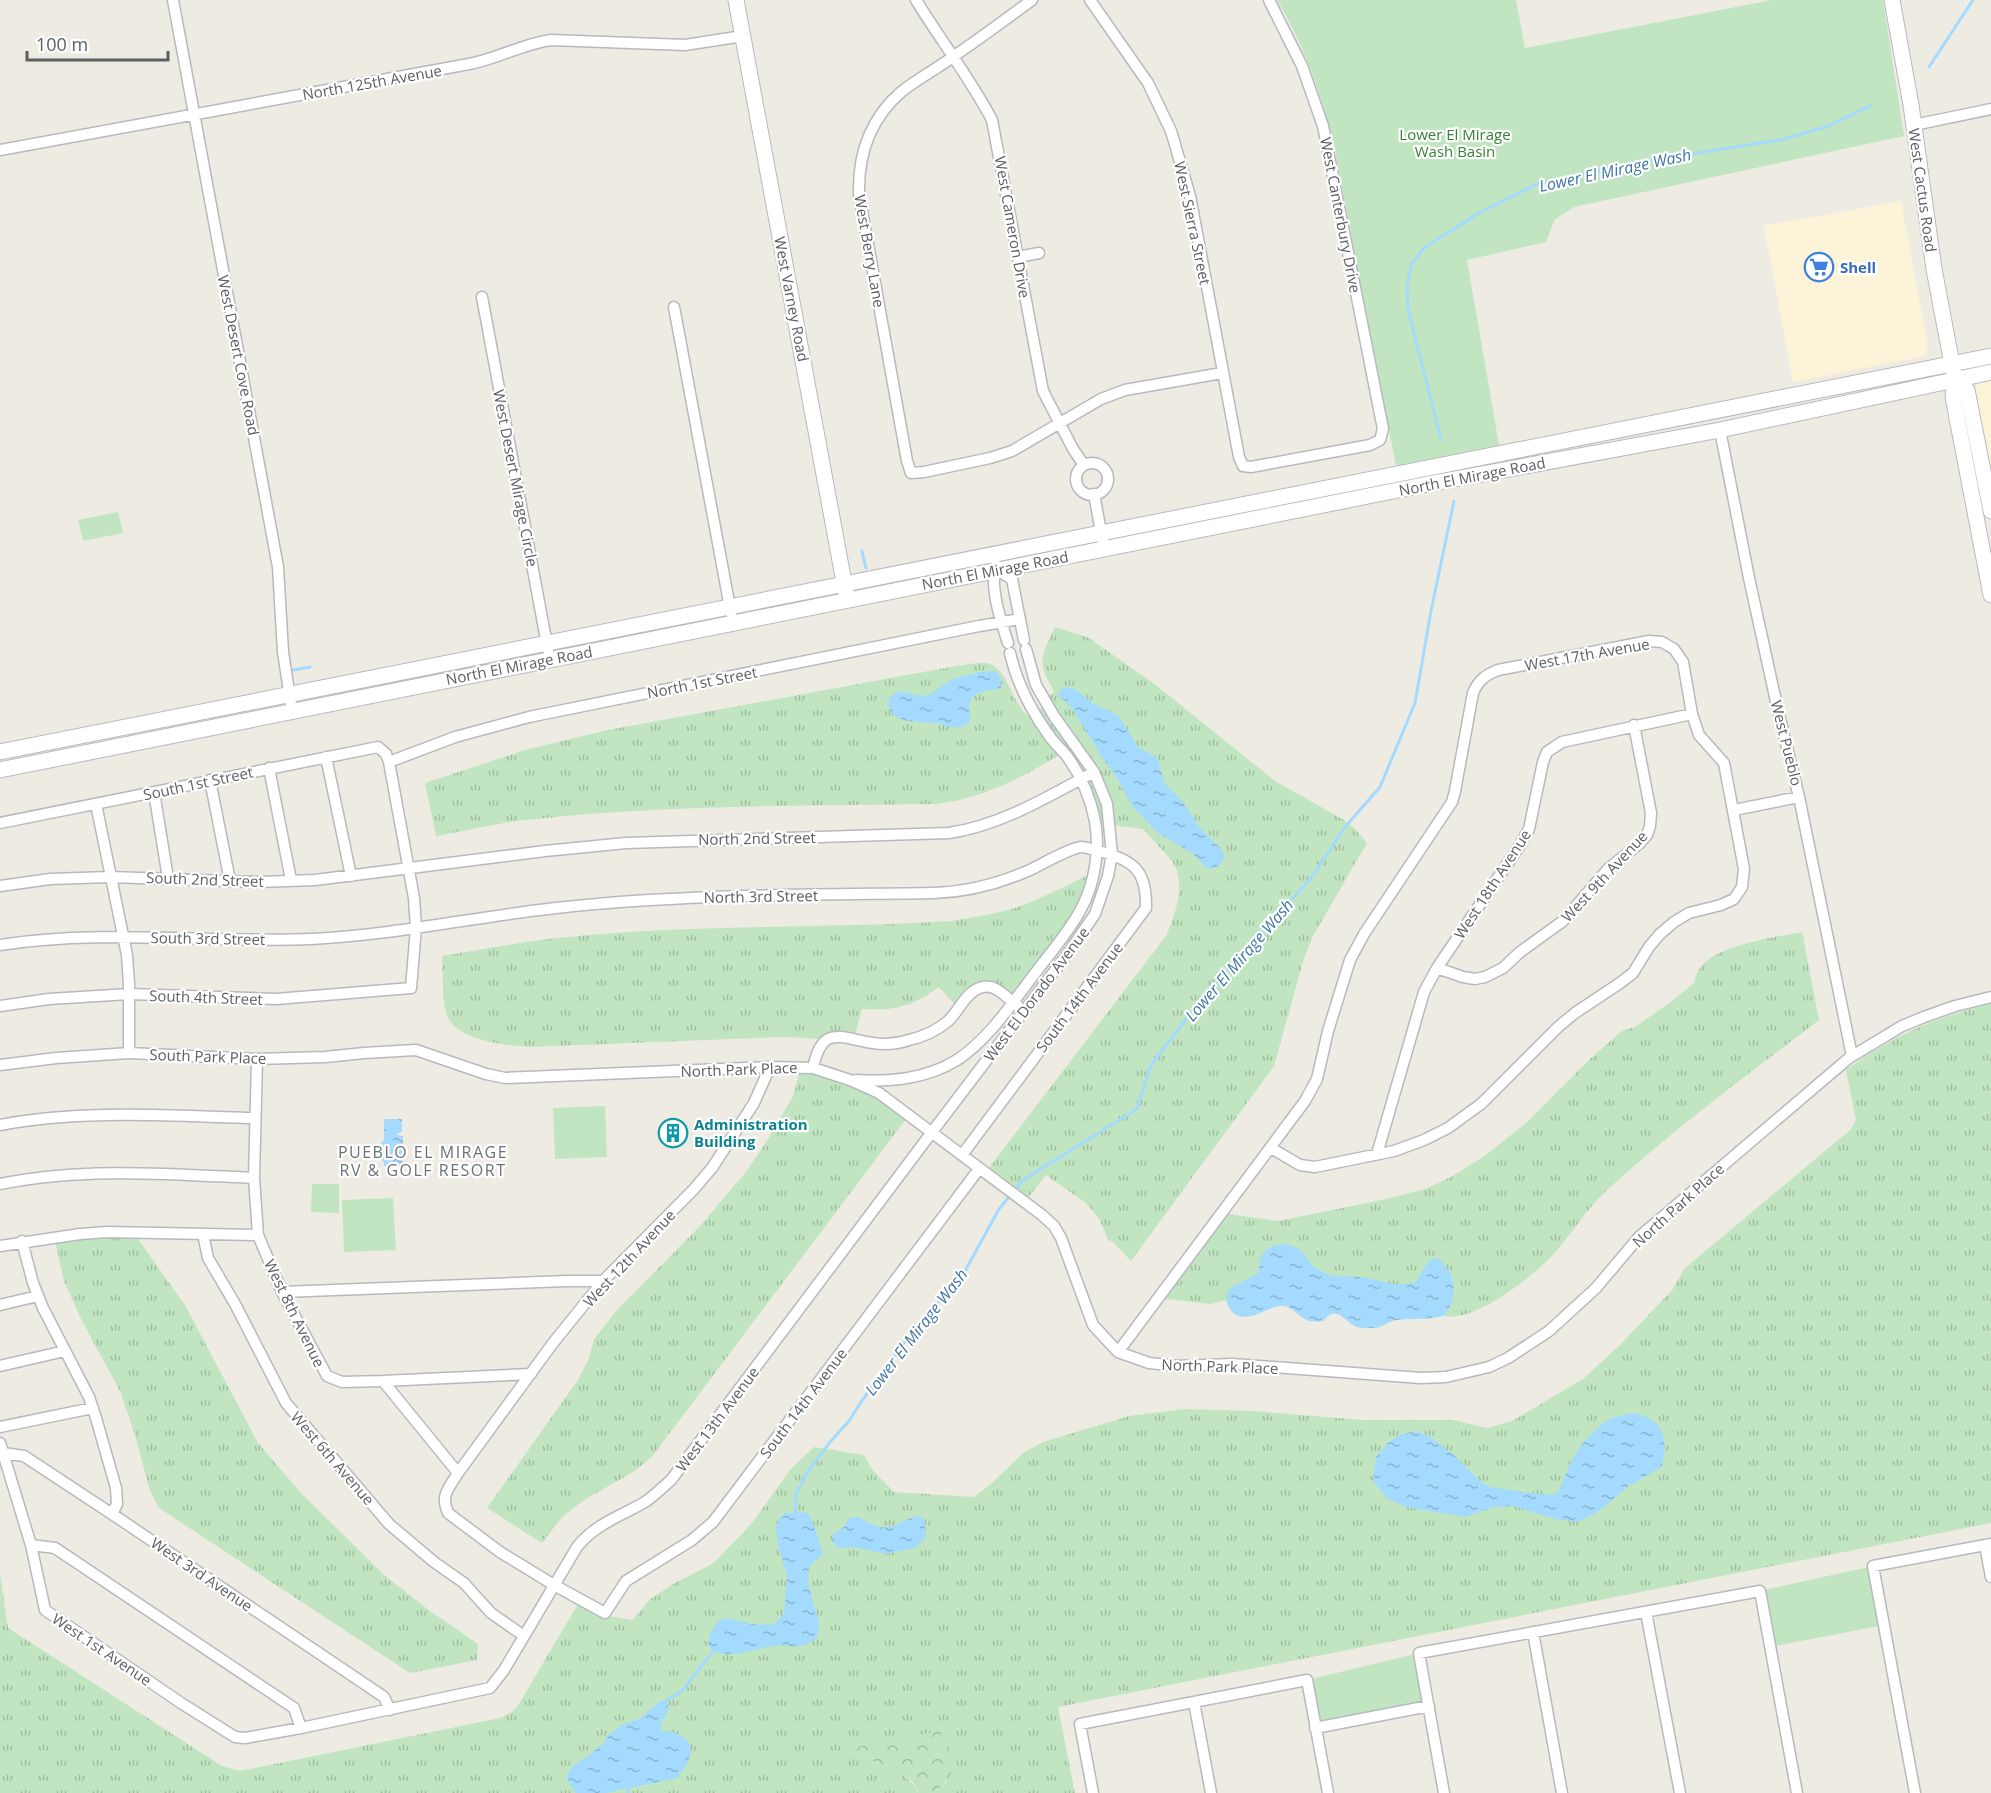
<svg xmlns="http://www.w3.org/2000/svg" width="1991" height="1793" font-family="'Open Sans',sans-serif">
<style>
.commercial{fill:#fdf3d8}
.grass{fill:url(#grass-tufts)}
.forest{fill:url(#forest-crowns)}
.park{fill:#c1e5c0}
.water{fill:url(#water-ripples)}
.lines{fill:none;stroke-linecap:round;stroke-linejoin:round}
.stream{stroke:#a3dafe;stroke-width:3}
.street-casing{stroke:#b6b9bd;stroke-width:13}
.secondary-casing{stroke:#b6babf;stroke-width:17}
.street{stroke:#fff;stroke-width:10}
.secondary{stroke:#fff;stroke-width:15}
.labels{text-anchor:middle;dominant-baseline:central;stroke-width:4.5;stroke-linejoin:round;paint-order:stroke}
.street-label{font-size:15px;fill:#5b5f63;stroke:#fff}
.park-label{font-size:15px;fill:#358135;stroke:#fff}
.shop-label{font-size:15px;font-weight:bold;fill:#366cbe;stroke:#fff;text-anchor:start}
.culture-label{font-size:15px;font-weight:bold;fill:#0d838f;stroke:#fff;text-anchor:start}
.water-label{font-size:16px;font-style:italic;fill:#3e75a7;stroke:#fff}
.neighbourhood-label{font-size:16px;letter-spacing:1.5px;fill:#6c7175;stroke:#fff}
</style>
<defs>
<pattern id="grass-tufts" width="24" height="20" patternUnits="userSpaceOnUse" patternTransform="scale(1.5)"><rect width="24" height="20" fill="#c1e5c0"/><path d="M3 7l-1-3M5 7V3M7 7l1-3M15 17l-1-3M17 17v-4M19 17l1-3" fill="none" stroke="#a0bda0"/></pattern>
<pattern id="forest-crowns" width="20" height="18" patternUnits="userSpaceOnUse" patternTransform="scale(1.5)"><rect width="20" height="18" fill="#c1e5c0"/><path d="M2 6a3 3 0 1 1 6 0M12 15a3 3 0 1 1 6 0" fill="none" stroke="#a0bda0"/></pattern>
<pattern id="water-ripples" width="26" height="14" patternUnits="userSpaceOnUse" patternTransform="scale(1.5)"><rect width="26" height="14" fill="#a3dafe"/><path d="M2 4q2-2 4 0t4 0M15 11q2-2 4 0t4 0" fill="none" stroke="#88b4d1"/></pattern>
</defs>
<rect width="100%" height="100%" fill="#eeebe3"/>
<path class="commercial" d="M1901 201 1928 347 1926 353 1920 357 1793 382 1764 226Z
M1991 378V486L1973 393 1978 382Z"/>
<path class="grass" d="M1055 627 1089 638 1157 686 1275 781 1344 820 1355 829 1367 843 1313 936 1304 958 1274 1066 1131 1261 1113 1242 1108 1240 1100 1220 1086 1203 1046 1175 1025 1202 985 1173 1166 936C1175 915 1187 883 1172 861 1163 850 1152 840 1143 829L1095 823 1064 752C1023 777 983 799 935 804 798 806 662 805 526 820 496 823 466 831 436 836L425 783 525 750 608 730 934 670C948 668 973 662 986 663 1008 665 1011 706 1032 719L1054 691C1036 661 1041 657 1055 627Z
M1094 872 1081 909 1013 1002 988 986 959 1009 939 987C911 1007 896 1011 862 1009L854 1039C830 1040 807 1038 784 1037L530 1047C506 1045 454 1041 446 1013 442 996 443 973 442 956 484 949 526 941 568 937 696 924 824 929 952 921 975 917 998 914 1021 906 1046 896 1070 884 1094 872Z
M1802 932 1819 1020C1746 1076 1672 1130 1605 1192 1587 1209 1574 1230 1558 1249 1548 1261 1534 1273 1521 1283 1503 1297 1467 1321 1443 1316 1428 1320 1411 1318 1396 1320 1388 1321 1382 1328 1374 1328 1369 1328 1359 1328 1355 1326 1344 1321 1337 1304 1323 1321 1319 1321 1313 1322 1309 1320 1300 1318 1294 1307 1284 1306 1265 1304 1236 1334 1226 1300L1210 1304 1159 1298 1223 1213 1278 1221 1386 1199 1425 1189 1451 1177 1483 1157 1525 1124 1591 1058 1622 1031 1635 1027 1672 1001 1695 982C1697 946 1774 938 1802 932Z
M1991 1004V1523L1058 1707 1075 1793H934L948 1780 848 1749C869 1763 908 1767 918 1793H0V1574L8 1628 222 1766 240 1771 500 1718 512 1712 519 1704 578 1604 600 1618 608 1616 633 1620 649 1600 673 1584 714 1563 752 1523 790 1470 814 1447 864 1455 873 1471 894 1492 974 1497 990 1485 1023 1453 1043 1442 1129 1416 1185 1409 1252 1411 1363 1420H1453L1487 1428 1512 1421 1583 1379 1620 1345 1673 1289 1684 1269 1850 1130 1856 1120 1846 1070C1896 1034 1931 1019 1991 1004Z
M801 1067 850 1080 909 1115 651 1458 633 1472 584 1500 563 1516 542 1543 487 1508 578 1380 589 1358 594 1339 618 1309 702 1224 745 1173 765 1144 793 1096Z
M133 1232 185 1305 258 1443 301 1493 384 1575 430 1611 478 1644 477 1660 410 1673 159 1508 150 1491 135 1435 121 1393 81 1319 64 1281 54 1237Z"/>
<path class="forest" d="M939 1731C957 1762 962 1767 934 1793H918C917 1790 916 1787 914 1784 908 1773 861 1757 847 1749Z"/>
<path class="park" d="M1277 0H1516L1525 48 1772 0H1883L1904 136 1574 207 1555 219 1546 242 1467 260 1499 445 1396 466 1333 140C1320 91 1303 43 1277 0Z
M118 512 123 533 83 541 78 520Z
M605 1106 607 1157 555 1159 553 1108Z
M312 1184H339V1213L311 1212Z
M393 1198 396 1250 344 1252 342 1200Z
M1873 1566 1884 1625 1770 1647 1760 1591Z
M1419 1653 1429 1706 1315 1728 1307 1680Z"/>
<path class="water" d="M996 671 1001 680V688C989 691 970 690 969 707 969 712 971 716 970 721 960 733 948 725 935 723 919 721 884 725 889 698L898 691 923 696 931 694 951 680 979 672Z
M1066 687 1075 689 1092 703 1119 716 1138 747 1157 758 1165 784 1184 803 1199 827 1219 847 1223 852 1224 859 1219 866 1208 869 1192 853 1158 833 1132 806 1119 781 1103 759 1072 708 1059 696V691Z
M384 1119H402V1131L396 1135 403 1136V1166H384V1162L381 1160 384 1158 381 1154 384 1151 380 1149 384 1146 381 1143 384 1140Z
M1284 1244C1308 1248 1303 1260 1320 1271 1336 1280 1350 1274 1366 1278 1383 1281 1399 1288 1416 1282L1429 1260 1437 1258C1456 1271 1460 1299 1443 1316 1428 1320 1411 1318 1396 1320 1388 1321 1382 1328 1374 1328 1369 1328 1359 1328 1355 1326 1344 1321 1337 1303 1323 1321 1319 1321 1313 1322 1309 1321 1300 1318 1294 1308 1285 1306 1268 1303 1244 1331 1229 1307 1225 1301 1226 1295 1229 1289L1257 1274C1260 1269 1259 1266 1260 1260 1262 1249 1274 1245 1284 1244Z
M1632 1413C1665 1418 1668 1439 1662 1467L1629 1486 1599 1511 1578 1522 1555 1519 1513 1506 1494 1507 1464 1517 1406 1507 1386 1498 1373 1480 1376 1457 1389 1442 1402 1434 1417 1431 1432 1438 1455 1456 1481 1482 1490 1487 1530 1493 1553 1495 1558 1492 1572 1460 1582 1444 1599 1426 1612 1418Z
M801 1512C806 1513 807 1512 810 1516 812 1518 822 1549 823 1554 819 1558 813 1562 810 1567 800 1593 836 1631 808 1644 798 1648 790 1646 780 1645 776 1645 771 1647 767 1647 749 1651 729 1658 712 1651 708 1645 708 1639 711 1633 720 1610 735 1621 751 1624 759 1625 767 1625 775 1624L784 1613 787 1574 779 1550 776 1528 780 1517 785 1513Z
M920 1516 925 1521 926 1536 919 1545 914 1548 886 1554 853 1547 837 1548 832 1541 833 1534 845 1526 849 1518 859 1517C891 1538 890 1522 920 1516Z
M660 1701 667 1702C672 1714 659 1718 661 1731 675 1730 695 1738 690 1756 688 1764 681 1772 678 1778L606 1793H576L567 1779 568 1773 573 1766 589 1755 604 1743 607 1736 624 1724 641 1718Z"/>
<g class="lines">
<path class="stream" d="M1929 67 1973 0
M1441 439 1408 310 1407 284 1412 263 1424 248 1479 213 1537 184 1658 159 1780 140 1826 127 1870 106
M862 551 866 568
M293 670 310 667
M795 1516 796 1494 807 1473 830 1442 849 1421 861 1402 904 1343 965 1271 999 1209 1023 1180 1137 1109 1151 1065 1193 1010 1312 877 1345 827 1380 787 1415 703 1431 611 1454 501
M664 1702 682 1691 714 1650
M628 1793 629 1784"/>
<g class="street-casing">
<path id="street" d="M173 0 278 567 283 652 292 711
M916 0C941 41 970 78 992 120L1043 391 1073 449 1084 465
M1032 0C1006 19 981 38 954 56 937 69 918 78 901 92 870 119 858 154 859 194L907 461 911 473 924 472 990 458 1012 451 1101 399 1125 390 1222 373
M1090 0 1148 83 1171 131 1190 196 1239 457 1243 466 1251 467 1370 445 1380 440 1383 429 1323 126 1302 66 1269 0
M1914 125 1991 109
M0 150 469 64C497 59 522 44 551 40L685 45 743 36
M1018 257 1039 253
M482 297 548 650
M674 307 731 613
M1720 430 1749 578 1777 706 1799 797 1852 1056
M1076 479a16 16 0 1 1 32 0a16 16 0 1 1-32 0Z
M1094 494 1104 548
M996 565C997 572 993 577 994 584 995 604 1002 624 1008 643
M997 570 1012 579 1024 640
M326 757 351 876
M389 762 455 737 529 717 979 626 1020 619
M269 768 291 880
M210 780 230 881
M154 792 168 878
M96 804 127 955 129 984V1053
M1734 810 1799 797
M0 823 378 747 386 754 389 762 414 898 416 928 411 988 276 999 129 994 49 999 0 1006
M0 886 50 879 110 877 259 882 315 880 545 851 626 843 949 833C1000 826 1049 796 1094 772
M0 945C104 929 208 943 312 939 394 935 474 917 556 908 681 894 808 895 933 893 968 892 1001 883 1032 869 1044 863 1068 849 1081 847 1086 847 1093 850 1099 851 1133 860 1147 870 1146 908L962 1155
M1437 968 1463 977 1475 979 1485 977 1503 968 1520 952 1563 921 1608 869 1640 843 1647 835 1650 826 1651 813 1634 725
M257 1059 254 1178 258 1235 282 1292 327 1376 342 1382 383 1381 458 1473C449 1488 440 1495 448 1513L500 1552 554 1585 605 1613 626 1581 692 1540 713 1522 979 1169
M0 1065 56 1058 129 1053 257 1059 325 1057 364 1053 416 1050 486 1074 505 1078 770 1067 813 1068 850 1080 879 1093 1042 1215 1054 1226 1061 1238 1093 1325 1118 1352 1149 1363 1178 1366 1232 1364 1421 1378 1446 1377 1489 1367 1508 1358 1549 1331 1596 1288 1639 1237 1849 1058 1902 1026 1924 1017 1955 1006 1991 997
M813 1068C822 1024 840 1038 873 1043 885 1045 897 1044 909 1040 922 1037 937 1030 947 1022 959 1012 966 990 983 987 997 984 1007 999 1018 1006
M856 1080C891 1082 926 1079 957 1060 990 1038 1012 1003 1036 972 1051 952 1069 932 1081 909 1095 883 1100 850 1095 821 1090 796 1081 775 1066 755 1060 748 1053 742 1048 734 1030 709 1017 683 1010 653
M0 1125C84 1109 171 1116 255 1118
M1377 1154 1424 992 1437 968 1520 845 1529 829 1543 762 1547 752 1562 742 1692 714
M0 1184C84 1167 169 1174 254 1178
M203 1234 208 1258 235 1304 286 1403 389 1524 434 1562 464 1583 491 1613 524 1636
M22 1241 33 1283 43 1308 89 1397 96 1418 116 1488 117 1504 112 1514
M0 1246 80 1234 107 1232 258 1235
M282 1292 566 1281H603
M0 1305 38 1296
M1118 1352 1305 1101 1317 1079 1328 1031 1350 960 1364 934 1452 802 1455 791 1473 693C1478 681 1485 675 1498 670L1649 641 1662 642 1674 649 1683 662 1692 714 1699 735 1724 763 1744 869 1742 887 1734 899 1721 905 1689 913 1674 922 1660 934 1649 947 1633 973 1620 983 1575 1013 1558 1027 1481 1104 1448 1128 1424 1140 1394 1151 1315 1167 1300 1165 1271 1148
M0 1366 65 1351
M383 1381 531 1374
M0 1427 93 1408
M0 1443 31 1545 45 1610 181 1703 235 1737 245 1738 301 1728 490 1688 504 1670 577 1547C595 1524 621 1516 645 1502 654 1496 663 1487 671 1480L932 1132 1069 952 1095 914 1108 876 1112 854 1107 804 1094 772 1054 716 1036 685 1026 649
M3 1453 24 1456 112 1514 384 1697 390 1710
M458 1473 553 1343 603 1281 694 1189 712 1168 754 1103 770 1067
M31 1545 55 1548 294 1708 301 1728
M1985 1545 1991 1577
M1646 1612 1680 1793
M1533 1632 1562 1793
M1194 1702 1211 1793
M1315 1728 1429 1706
M1093 1793 1080 1724 1307 1680 1328 1793
M1444 1793 1419 1653 1760 1591 1797 1793
M1915 1793 1873 1566 1991 1544"/>
</g>
<g class="secondary-casing">
<path id="secondary" d="M736 0 846 593
M1892 0 1911 105 1934 269 1955 380 1953 397 1991 595
M1955 380 1967 390 1991 511
M0 752 1991 356
M0 770 1428 484 1720 430 1991 372"/>
</g>
<use href="#street" class="street"/>
<use href="#secondary" class="secondary"/>
</g>
<defs>
<g id="supermarket-ring" transform="scale(1.5)"><circle r="9.5" fill="#fff" stroke="#3f7fe0" stroke-width="1.5"/><path d="M-6-5.5h2.5l.6 2H6L4.5 2H-2.5L-4.4-4H-6ZM-1.5 3.2a1.3 1.3 0 1 0 .1 0ZM3 3.2a1.3 1.3 0 1 0 .1 0Z" fill="#3f7fe0"/></g>
<g id="building-ring" transform="scale(1.5)"><circle r="9.5" fill="#fff" stroke="#0f9aa8" stroke-width="1.5"/><path d="M-4-6H4V6H1V3H-1V6H-4ZM-2.5-4.3h1.7v1.8h-1.7ZM.8-4.3h1.7v1.8H.8ZM-2.5-1h1.7V.8h-1.7ZM.8-1h1.7V.8H.8Z" fill="#0f9aa8"/></g>
</defs>
<g fill-rule="evenodd">
<use href="#supermarket-ring" x="1819" y="267"/>
<use href="#building-ring" x="673" y="1133"/>
</g>
<g class="labels">
<g class="street-label">
<text transform="translate(372 82) rotate(-10)">North 125th Avenue</text>
<text transform="translate(1923 190) rotate(82)">West Cactus Road</text>
<text transform="translate(1341 215) rotate(79)">West Canterbury Drive</text>
<text transform="translate(1193 223) rotate(78)">West Sierra Street</text>
<text transform="translate(1013 227) rotate(80)">West Cameron Drive</text>
<text transform="translate(870 251) rotate(80)">West Berry Lane</text>
<text transform="translate(792 299) rotate(79)">West Varney Road</text>
<text transform="translate(239 355) rotate(79)">West Desert Cove Road</text>
<text transform="translate(1472 476) rotate(-11)">North El Mirage Road</text>
<text transform="translate(516 478) rotate(79)">West Desert Mirage Circle</text>
<text transform="translate(995 570) rotate(-11)">North El Mirage Road</text>
<text transform="translate(1587 654) rotate(-10)">West 17th Avenue</text>
<text transform="translate(519 665) rotate(-11)">North El Mirage Road</text>
<text transform="translate(702 682) rotate(-11)">North 1st Street</text>
<text transform="translate(1787 743) rotate(76)">West Pueblo</text>
<text transform="translate(198 783) rotate(-12)">South 1st Street</text>
<text transform="translate(757 838) rotate(-1)">North 2nd Street</text>
<text transform="translate(1604 876) rotate(-47)">West 9th Avenue</text>
<text transform="translate(205 879) rotate(2)">South 2nd Street</text>
<text transform="translate(1492 884) rotate(-57)">West 18th Avenue</text>
<text transform="translate(761 896) rotate(-1)">North 3rd Street</text>
<text transform="translate(208 938) rotate(1)">South 3rd Street</text>
<text transform="translate(1036 994) rotate(-53)">West El Dorado Avenue</text>
<text transform="translate(206 997) rotate(2)">South 4th Street</text>
<text transform="translate(1079 997) rotate(-53)">South 14th Avenue</text>
<text transform="translate(208 1056) rotate(2)">South Park Place</text>
<text transform="translate(739 1069) rotate(-2)">North Park Place</text>
<text transform="translate(1678 1205) rotate(-42)">North Park Place</text>
<text transform="translate(629 1258) rotate(-47)">West 12th Avenue</text>
<text transform="translate(295 1313) rotate(64)">West 8th Avenue</text>
<text transform="translate(1220 1366) rotate(2)">North Park Place</text>
<text transform="translate(803 1403) rotate(-53)">South 14th Avenue</text>
<text transform="translate(717 1419) rotate(-53)">West 13th Avenue</text>
<text transform="translate(333 1458) rotate(49)">West 6th Avenue</text>
<text transform="translate(202 1574) rotate(34)">West 3rd Avenue</text>
<text transform="translate(102 1649) rotate(34)">West 1st Avenue</text>
</g>
<g class="park-label">
<text x="1455" y="134">Lower El Mirage<tspan x="1455" dy="17">Wash Basin</tspan></text>
</g>
<g class="shop-label">
<text x="1840" y="267">Shell</text>
</g>
<g class="culture-label">
<text x="694" y="1124">Administration<tspan x="694" dy="17">Building</tspan></text>
</g>
<g class="water-label">
<text transform="translate(1615 170) rotate(-12)">Lower El Mirage Wash</text>
<text transform="translate(1239 960) rotate(-49)">Lower El Mirage Wash</text>
<text transform="translate(916 1332) rotate(-52)">Lower El Mirage Wash</text>
</g>
<g class="neighbourhood-label">
<text x="423" y="1152">PUEBLO EL MIRAGE<tspan x="423" dy="18">RV &amp; GOLF RESORT</tspan></text>
</g>
</g>
<path d="M27 51v9h141v-9" fill="none" stroke="#5b5f63" stroke-width="3"/>
<text x="36" y="51" font-size="18" fill="#5b5f63" stroke="#ffffff" stroke-width="4.5" paint-order="stroke">100 m</text>
</svg>
